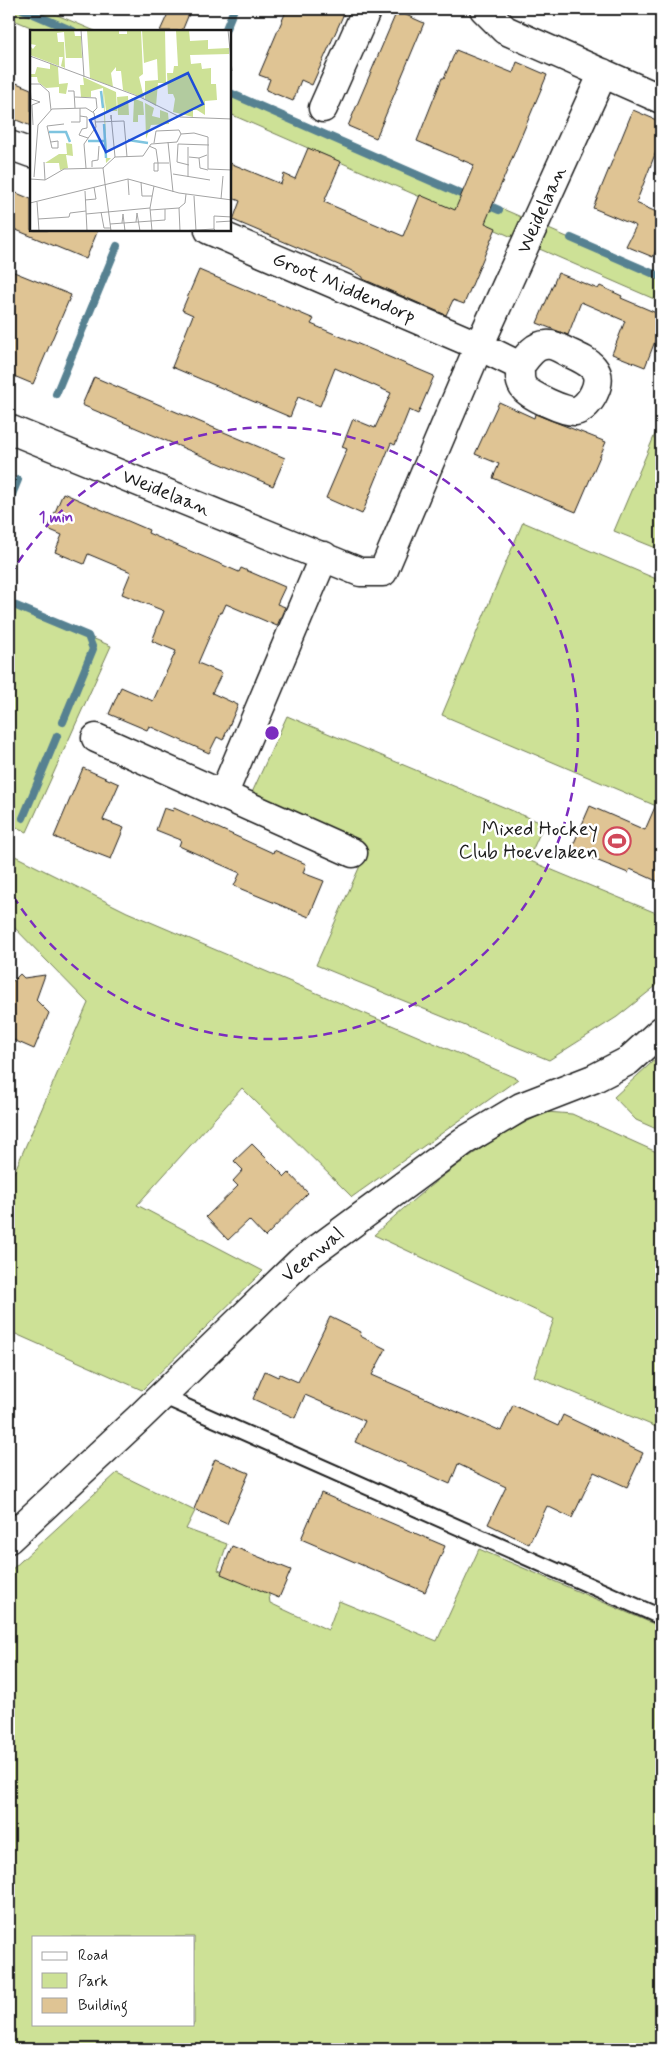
<svg xmlns="http://www.w3.org/2000/svg" width="670" height="2058" font-family="Mynerve,sans-serif">
<style>
.green{fill:#cde196;stroke:#747e59;fill-rule:evenodd}
.lines{fill:none;stroke-linecap:round;stroke-linejoin:round}
.stream{stroke:#578191;stroke-width:8}
.building{fill:#dfc494;stroke:#1c1c1c}
.service-casing{stroke:#1c1c1c;stroke-width:18}
.minor-casing{stroke:#1c1c1c;stroke-width:31}
.service{stroke:#fff;stroke-width:14}
.minor{stroke:#fff;stroke-width:28}
.ring{fill:none;stroke:#7b2cbf;stroke-width:2.5;stroke-dasharray:9 6}
.labels{text-anchor:middle;dominant-baseline:central;stroke-width:5;stroke-linejoin:round;paint-order:stroke}
.street-label{font-size:20px;fill:#1c1c1c;stroke:#fff}
.poi-label{font-size:20px;fill:#1c1c1c;stroke:#fff;text-anchor:end}
.inset-river{fill:none;stroke:#7ec4df;stroke-width:2.5}
.inset-road{fill:none;stroke:#a4a4a4;stroke-width:1}
.view{fill:#1d4ed8;fill-opacity:0.15;stroke:#1d4ed8;stroke-width:2.5}
.inset-edge{fill:none;stroke:#1c1c1c;stroke-width:2.5}
.centre{fill:#7b2cbf;stroke:#fff;stroke-width:2.5}
.ring-label{font-size:15px;text-anchor:middle;font-weight:bold;fill:#7b2cbf;stroke:#fff;stroke-width:5;stroke-linejoin:round;paint-order:stroke}
</style>
<rect width="100%" height="100%" fill="#fff"/>
<filter id="ink" filterUnits="userSpaceOnUse"><feTurbulence type="fractalNoise" baseFrequency=".02" numOctaves="2"/><feDisplacementMap in="SourceGraphic" scale="10" xChannelSelector="R" yChannelSelector="G"/><feConvolveMatrix kernelMatrix="1 2 1 2 8 2 1 2 1" color-interpolation-filters="sRGB"/></filter>
<g filter="url(#ink)">
<path class="green" d="M9 9H43L95 31H40L9 18Z
M230 90 661 278V302L230 114Z
M661 420V550L614 531Z
M523 522 661 581V808L442 715Z
M9 603 111 646 27 832 9 824Z
M287 716 544 824 528 860 661 915V982L617 1017 549 1060 316 965 367 850 250 797Z
M9 853 127 912 518 1079 352 1197 242 1088 137 1205 263 1271 142 1390 9 1331V1184L88 1003 9 922Z
M661 1054V1131L636 1120 614 1097Z
M547 1112 572 1114 661 1154V1429L534 1376 554 1319 374 1235C426 1187 482 1141 547 1112Z
M117 1473 195 1511 186 1529 227 1544 218 1570 268 1588 270 1603 328 1630 339 1601 437 1641 479 1549 661 1627V2049H9V1572ZM34 1937H194V2024H34Z"/>
<g class="lines">
<path class="stream" d="M22 9 73 31
M225 31 234 9
M230 93 470 198
M483 203 499 210
M571 238 661 277
M56 394 117 246
M9 502 18 480
M9 603 88 636 93 649 63 722
M23 818 57 736"/>
</g>
<path class="building" d="M170 9H191L182 31H160Z
M287 9H346L312 85 301 80 293 101 266 90 270 79 259 75Z
M397 11 424 23 376 138 348 126Z
M456 50 513 73 517 62 547 75 485 223 496 228 464 304 453 300 446 315 363 279V277L348 269 233 220 240 201 230 197V163L281 184 284 174 295 179 308 148 341 162 324 202 403 236 420 195 455 210 474 165 417 141 442 78H444Z
M9 80 31 89V126L9 117Z
M633 110 661 122V139L636 203 661 214V238L653 257 626 246 636 226 593 208Z
M9 190 31 199V230H98L86 259 9 227Z
M9 270 71 295 33 384 9 374Z
M199 270 314 319 311 324 434 376 418 414 409 410 395 445 391 443 362 514 326 498 347 449 342 447 353 419 375 428 391 393 335 368 320 406 298 397 290 417 172 367 193 315 182 310Z
M558 273 598 289 600 286 622 296 621 298 661 315V326L645 367 612 354 625 321 581 302 568 335 537 323Z
M94 377 285 458 273 486 82 405Z
M499 402 534 418 535 414 606 442 576 512 493 478 499 464 475 454Z
M63 493 149 530 148 533 239 572 241 568 285 587 277 604 285 607 277 626 226 604 222 613 220 612 198 663 222 673 212 693 238 705 223 740 217 737 209 753 149 726 147 730 109 714 121 687 153 701 176 651 152 641 164 611 122 594 131 572 88 554 84 564 55 552 62 535 48 529Z
M83 768 119 784 103 820 124 828 111 859 54 837Z
M661 793V883L630 869 628 873 571 850 590 806 645 830Z
M164 808 173 811 174 808 273 853 274 850 306 864 303 873 324 881 309 917 234 886 240 873 179 846 181 840 156 830Z
M20 974 24 978 45 975 36 1000 49 1013 34 1049 9 1038V985Z
M252 1144 285 1177 289 1173 308 1193 265 1237 249 1220 228 1240 206 1217 238 1186 233 1181 243 1170 234 1161Z
M330 1317 361 1332 360 1336 386 1349 372 1375 501 1431 513 1405 558 1426 563 1415 643 1453 627 1487 594 1472 572 1518 547 1506 529 1544 488 1524 506 1487 458 1464 450 1484 355 1442 365 1421 305 1395 295 1418 253 1399 265 1371 278 1377 280 1374 298 1382Z
M215 1459 249 1473 227 1524 194 1509Z
M321 1493 445 1546 425 1592 301 1539Z
M232 1546 291 1570 279 1598 221 1574Z"/>
<g class="lines">
<g class="service-casing">
<path id="service" d="M162 1396 661 1617"/>
</g>
<g class="minor-casing">
<path id="minor" d="M484 9 505 30 661 99
M323 108 367 9
M9 145 31 153
M209 230 479 346 520 366C526 358 534 345 546 345 553 344 561 349 567 352 586 361 606 368 594 393 591 400 583 410 575 411 567 413 528 395 524 388 519 382 520 373 520 366
M9 429 360 572H383L479 346 603 73
M96 738 353 853
M223 795 324 556
M9 1539 139 1418 300 1262 464 1141 521 1107 593 1079 628 1061 661 1031"/>
</g>
<use href="#service" class="service"/>
<use href="#minor" class="minor"/>
</g>
</g>
<path class="ring" d="M10 575A306 306 0 1 1 10 891"/>
<defs>
<g id="stadium-ring" transform="scale(1.4375)"><circle r="9.5" fill="#fff" stroke="#d1495b" stroke-width="1.5"/><path d="M0-5a6.5 5 0 1 0 0 10a6.5 5 0 1 0 0-10ZM-3.5-1.8h7v3.6h-7Z" fill="#d1495b"/></g>
</defs>
<g fill-rule="evenodd">
<use href="#stadium-ring" x="617" y="841"/>
</g>
<g class="labels">
<g class="street-label">
<text transform="translate(542 210) rotate(-66)">Weidelaan</text>
<text transform="translate(344 288) rotate(23)">Groot Middendorp</text>
<text transform="translate(166 493) rotate(22)">Weidelaan</text>
<text transform="translate(313 1255) rotate(-39)">Veenwal</text>
</g>
<g class="poi-label">
<text x="598" y="829">Mixed Hockey<tspan x="598" dy="23">Club Hoevelaken</tspan></text>
</g>
</g>
<g transform="translate(30 30)">
<rect width="201" height="201" fill="#fff"/>
<path d="M0 0H44L45 6H51L52 28H36L34 2 27 3 28 12H34L35 38 31 36 33 27H29V36L0 25V16L3 19 6 15 0 14ZM57 0H89V4H97V0H111L113 44 109 47 114 68 93 60 91 41H86V37L81 43 83 57 60 48ZM112 0H135L136 53H128L126 76 115 69V51L128 50 127 29 114 33ZM146 0H159L160 11 178 10V19L199 18V24L160 25 161 34 171 33 172 39 181 38V54H186L187 70 175 71V85L167 80H163V87L143 82 145 69 143 64H138L137 43H143L144 36H148ZM20 33 28 37 29 54 38 53 36 64 29 63V57L16 58 8 52 7 47H0V37L1 44H5L7 37 20 39ZM53 47 86 62 87 81H76L74 63 77 128H81L76 133 73 58 61 61V67H51L50 55H54ZM98 66 99 85H88L87 67ZM100 67 113 72 114 85H108V92H103L104 70ZM115 73 124 78 122 86 130 88V80L138 83 139 94 121 95 116 109ZM36 113 42 114 43 126 36 125 38 138 30 140 29 133H15L29 124H37Z" fill="#cde196"/>
<path class="inset-river" d="M71 61 73 78M74 94 76 128M19 102H36L40 112M98 110 118 113M58 111H74"/>
<path class="inset-road" d="M51 0 54 47M198 0 202 41M0 26 110 67 150 87 202 89M0 54H10L19 62 21 80M0 55 1 69 10 72 2 75 3 95M38 61H44L45 78M45 67 66 68 67 78 63 82M50 86 57 87V98L52 99 49 105 58 108M81 89V85L85 127M41 92H50V78M65 92 94 91 97 127M21 112 28 111V118H22L17 96 34 94M138 112 143 162M124 113 126 101 149 100 151 104M119 116 126 119 128 133H124V141H128V133H139M158 117V147M159 127 169 128 177 125M169 128 170 138 178 140M14 132 15 150M159 135 147 132 148 114 179 115M62 137V131L68 130 69 116M73 138 85 127 113 126 121 114 147 112 151 104 164 103 178 107V139L202 140M73 138 81 201M143 144 180 150M4 147 8 95 22 79 56 78 64 83 66 97 54 114 56 138M0 149 15 150 34 139 73 138M98 149 99 165M111 152 112 166H122M55 161 57 201M164 166 166 201M191 169 193 146M55 170 66 169 64 157M7 172 9 201M0 173 98 149 149 163 202 170M120 180 149 178M71 182 74 198H81M56 184 120 178M39 187 40 183 56 181M8 189 39 187M106 192 107 183 110 201M186 192 202 191M92 193 93 184 95 201M80 194 135 190V179M184 199V186L202 187M122 201 120 178 124 156M150 201 149 178 155 173 156 164M150 201 184 199 186 201"/>
<path class="view" d="M158 43 173 74 76 122 60 90Z"/>
<rect width="201" height="201" class="inset-edge"/>
</g>
<circle cx="272" cy="733" r="8" class="centre"/>
<g class="ring-label">
<text x="56" y="522">1 min</text>
</g>
<rect width="670" height="2058" fill="none" stroke="#fff" stroke-width="30"/>
<rect x="15" y="15" width="640" height="2028" fill="none" stroke="#1c1c1c" stroke-width="2" filter="url(#ink)"/>
<rect x="32" y="1936" width="162" height="90" fill="#ffffff" stroke="#a4a4a4"/>
<rect x="42" y="1952" width="25" height="8" fill="#ffffff" stroke="#a4a4a4"/>
<text x="78" y="1960" font-size="15" fill="#1c1c1c">Road</text>
<rect x="42" y="1973" width="25" height="15" fill="#cde196" stroke="#a4a4a4"/>
<text x="78" y="1986" font-size="15" fill="#1c1c1c">Park</text>
<rect x="42" y="1998" width="25" height="15" fill="#dfc494" stroke="#a4a4a4"/>
<text x="78" y="2010" font-size="15" fill="#1c1c1c">Building</text>
</svg>
